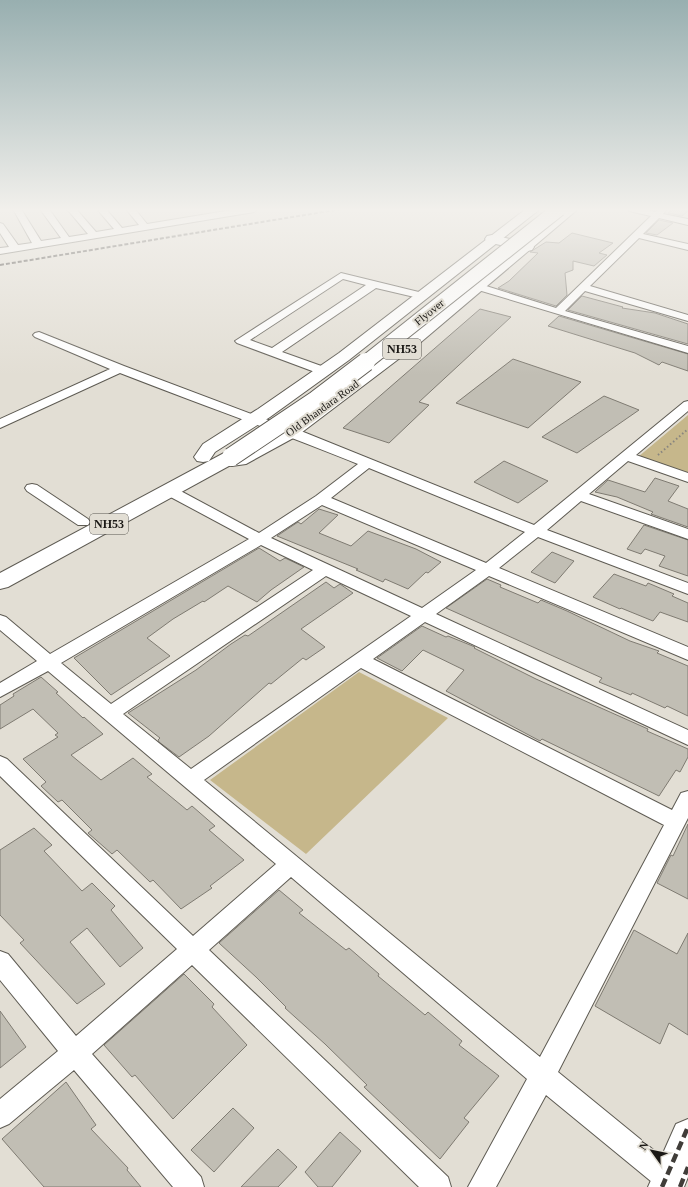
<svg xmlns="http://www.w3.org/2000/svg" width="688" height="1187" font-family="'Times New Roman',serif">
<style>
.green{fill:#c6b78b}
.building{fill:#c1beb4;stroke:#7f7b72}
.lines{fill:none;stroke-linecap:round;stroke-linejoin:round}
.minor-casing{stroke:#5e5b53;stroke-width:2}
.major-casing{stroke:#5e5b53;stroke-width:2}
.highway-casing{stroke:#5e5b53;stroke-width:2}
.path{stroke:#88857f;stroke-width:2;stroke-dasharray:1.5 2.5;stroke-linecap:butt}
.minor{fill:#fff;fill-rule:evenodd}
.major{fill:#fff;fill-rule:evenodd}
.highway{fill:#fff;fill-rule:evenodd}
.rail-far1{stroke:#403d39;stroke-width:2;stroke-dasharray:4 2;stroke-linecap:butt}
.rail{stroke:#403d39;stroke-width:4.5;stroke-dasharray:9 4.5;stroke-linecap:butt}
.highway-bridge-far1-casing{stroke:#5e5b53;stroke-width:16;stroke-linecap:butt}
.highway-bridge-casing{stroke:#5e5b53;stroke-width:20;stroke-linecap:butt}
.highway-bridge-far1{stroke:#fff;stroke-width:14}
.highway-bridge{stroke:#fff;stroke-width:18}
.labels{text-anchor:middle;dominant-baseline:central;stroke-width:4;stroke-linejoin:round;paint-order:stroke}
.far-street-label{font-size:11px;fill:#1b1916;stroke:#e2ded4}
.shield{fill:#e2ded4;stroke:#57544f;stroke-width:1}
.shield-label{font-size:12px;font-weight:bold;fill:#1b1916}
</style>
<rect width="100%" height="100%" fill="#e2ded4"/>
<path class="green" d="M688 415V474L638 457Z
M359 672 448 718 306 854 210 780Z"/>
<path class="building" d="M674 209H688V211L682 216 668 213Z
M659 220 673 223 657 235 646 233Z
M572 233 613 243 599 253 607 255 594 266 573 261V270L565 273 567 295 556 306 498 288 509 281 538 253 530 252 546 242 559 243Z
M582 296 623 307 622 308 655 313 688 324V344L568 310Z
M480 309 511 317 419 402 429 405 389 443 343 428Z
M559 316 688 354V371L662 362 659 365 635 353 548 326Z
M513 359 581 382 528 428 456 403Z
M604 396 639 410 577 453 542 437Z
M504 461 548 481 518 503 474 482Z
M655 478 679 486 668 501 688 509V527L651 514 653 512 617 497 595 492 608 480 645 492Z
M319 509 338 515 319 533 351 546 368 531 416 549 441 562 428 573 426 572 408 589 385 579 383 582 356 570 358 569 277 536 298 522 301 524Z
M644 525 688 540V576L659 566 665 556 645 549 641 554 627 549Z
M259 548 280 561 285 558 304 567 271 590 257 602 228 586 204 602 203 601 173 619 147 638 170 656 111 695 74 658Z
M552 552 574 561 555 583 531 572Z
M614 574 646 586 648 583 674 594 672 596 688 603V622L660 612 653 621 621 608 620 609 593 597Z
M487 579 501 585 500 587 538 603 541 600 567 611 630 641 659 651 657 653 688 666V716L667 706 665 708 632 693 631 695 599 682 602 678 446 608Z
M326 582 334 588 340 584 353 593 301 629 325 647 306 660 303 658 271 684 269 683 209 736 179 757 159 742 158 740 160 738 128 713 196 670 231 644 245 635 248 636Z
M422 626 446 637 448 636 475 647 474 648 536 679 648 729 647 731 688 749V757L680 772 676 770 659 796 542 739 540 741 446 691 464 670 423 650 402 671 377 658Z
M41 677 58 692 56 693 83 718 84 717 103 734 71 755 101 780 133 758 152 774 147 777 187 810 192 806 215 826 209 830 244 860 210 886 212 888 181 909 153 880 150 882 117 850 112 854 88 833 92 830 62 800 58 802 41 786 46 782 23 759 58 737 55 735 58 733 33 709 0 729V705L14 696 13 694Z
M688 824V899L657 883 671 855 673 856Z
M34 828 52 845 44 851 82 891 92 883 115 906 111 910 143 948 120 967 87 928 70 942 105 984 77 1004 20 943 24 940 0 915V850Z
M279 890 303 910 299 913 346 950 349 948 379 974 378 976 425 1015 428 1012 462 1041 459 1045 499 1076 464 1118 469 1122 440 1159 364 1087 367 1085 325 1044 285 1008 286 1007 256 977 219 943Z
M634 930 677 954 688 933V1035L669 1023 660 1044 595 1006Z
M184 974 214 1004 212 1007 247 1045 173 1119 135 1075 132 1077 104 1045Z
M0 1011 26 1047 0 1068Z
M66 1082 96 1125 91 1129 128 1168 127 1170 141 1187H44L2 1139Z
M233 1108 254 1128 214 1172 191 1150Z
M340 1132 361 1151 332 1187H318L305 1172Z
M278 1149 297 1167 278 1187H241Z"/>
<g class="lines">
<g class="minor-casing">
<path id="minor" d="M13 209H21L41 241 61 238 40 209H49L69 237 88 234 67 209H76L96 232 114 229 97 209H106L122 228 139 225 126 209H135L147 224 238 209H258L254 212 0 254V248L9 247 0 233V223L3 224 18 245 32 243Z
M628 209H643L655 212 658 209H667L663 214 688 219V225L659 218 643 234 688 244V250L639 238 590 286 688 315V321L585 291 565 311 688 346V353L475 289 474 287 479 284 483 285 556 308 651 216 629 211Z
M341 273 427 294 428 296 423 299 376 288 282 352 327 368 329 371 327 374 323 375 237 343 235 341ZM343 279 366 285 272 348 250 340Z
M39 332 124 366 259 417 296 429 534 525 684 402 688 401V411L636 455 688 473V482L628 461 589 494 688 529V539L581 501 547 530 688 583V594L538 537 499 568 688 647V660L489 576 436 614 688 730V745L425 622 373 659 672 810 681 793 688 791V818L558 1072 678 1170 682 1179 679 1187H658L546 1095 496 1187H468L527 1079 291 877 209 950 448 1177 451 1187H419L192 965 92 1054 201 1177 204 1187H173L74 1070 9 1124 0 1128V1099L58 1051 0 980V951L8 954 76 1036 177 949 0 776V756L7 759 193 936 276 864 48 671 0 697V683L37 661 0 630V615L6 617 50 654 249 539 165 494 163 491 165 488H175L259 533 316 496 358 464C279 432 199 404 120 373L0 428V419L110 369 35 337 33 335 35 333ZM369 468 525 532 486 563 331 498ZM322 505 476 570 422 608 271 538ZM261 545 313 570 111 704 61 663ZM326 576 411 616 191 769 123 714ZM361 668 664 825 540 1057 204 780Z
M32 484 37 485 88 519 90 522 88 525H78L27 491 25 488 27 485Z"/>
</g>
<g class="major-casing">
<path id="major" d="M526 209H540L349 360 270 417 215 452 209 461 203 462 197 461 194 457 203 444 258 409 339 353Z
M565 209H578L421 342 297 436 246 464 232 466 226 465 223 461 226 457 236 455 285 428 411 336Z
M688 1119V1177L684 1187H648L676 1124Z"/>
</g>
<g class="highway-casing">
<path id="highway" d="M492 235 532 244 534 247 532 250 527 251 487 242 485 239 487 236Z
M231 451 238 453 240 457 238 461 8 587 0 589V573L224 453Z"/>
</g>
<path class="path" d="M658 455 688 429"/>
<use href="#minor" class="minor"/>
<use href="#major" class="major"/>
<use href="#highway" class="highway"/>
<path class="rail-far1" d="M0 265 341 209"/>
<path class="rail" d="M662 1187 688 1127
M680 1187 688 1167"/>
<g class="highway-bridge-far1-casing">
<path id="highway-bridge-far1" d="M365 363 559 209"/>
</g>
<g class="highway-bridge-casing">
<path id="highway-bridge" d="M231 457 316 400 366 362"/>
</g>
<use href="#highway-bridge-far1" class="highway-bridge-far1"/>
<use href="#highway-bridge" class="highway-bridge"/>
</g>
<linearGradient id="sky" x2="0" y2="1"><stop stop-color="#98afb0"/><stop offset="0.56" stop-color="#f2f0ec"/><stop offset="1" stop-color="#f2f0ec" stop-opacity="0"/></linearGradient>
<rect width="688" height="375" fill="url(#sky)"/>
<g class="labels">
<g class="far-street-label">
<text transform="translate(429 312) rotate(-39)">Flyover</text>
<text transform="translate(322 408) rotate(-36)">Old Bhandara Road</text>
</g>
<g class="shield">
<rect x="383" y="339" width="38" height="20" rx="3"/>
<rect x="90" y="514" width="38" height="20" rx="3"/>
</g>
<g class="shield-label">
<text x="402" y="349">NH53</text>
<text x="109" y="524">NH53</text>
</g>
</g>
<g transform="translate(652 1151) rotate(303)" stroke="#e2ded4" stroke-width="3" paint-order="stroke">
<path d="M0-3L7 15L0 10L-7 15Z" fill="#1b1916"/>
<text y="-6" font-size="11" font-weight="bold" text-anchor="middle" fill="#1b1916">N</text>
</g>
</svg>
